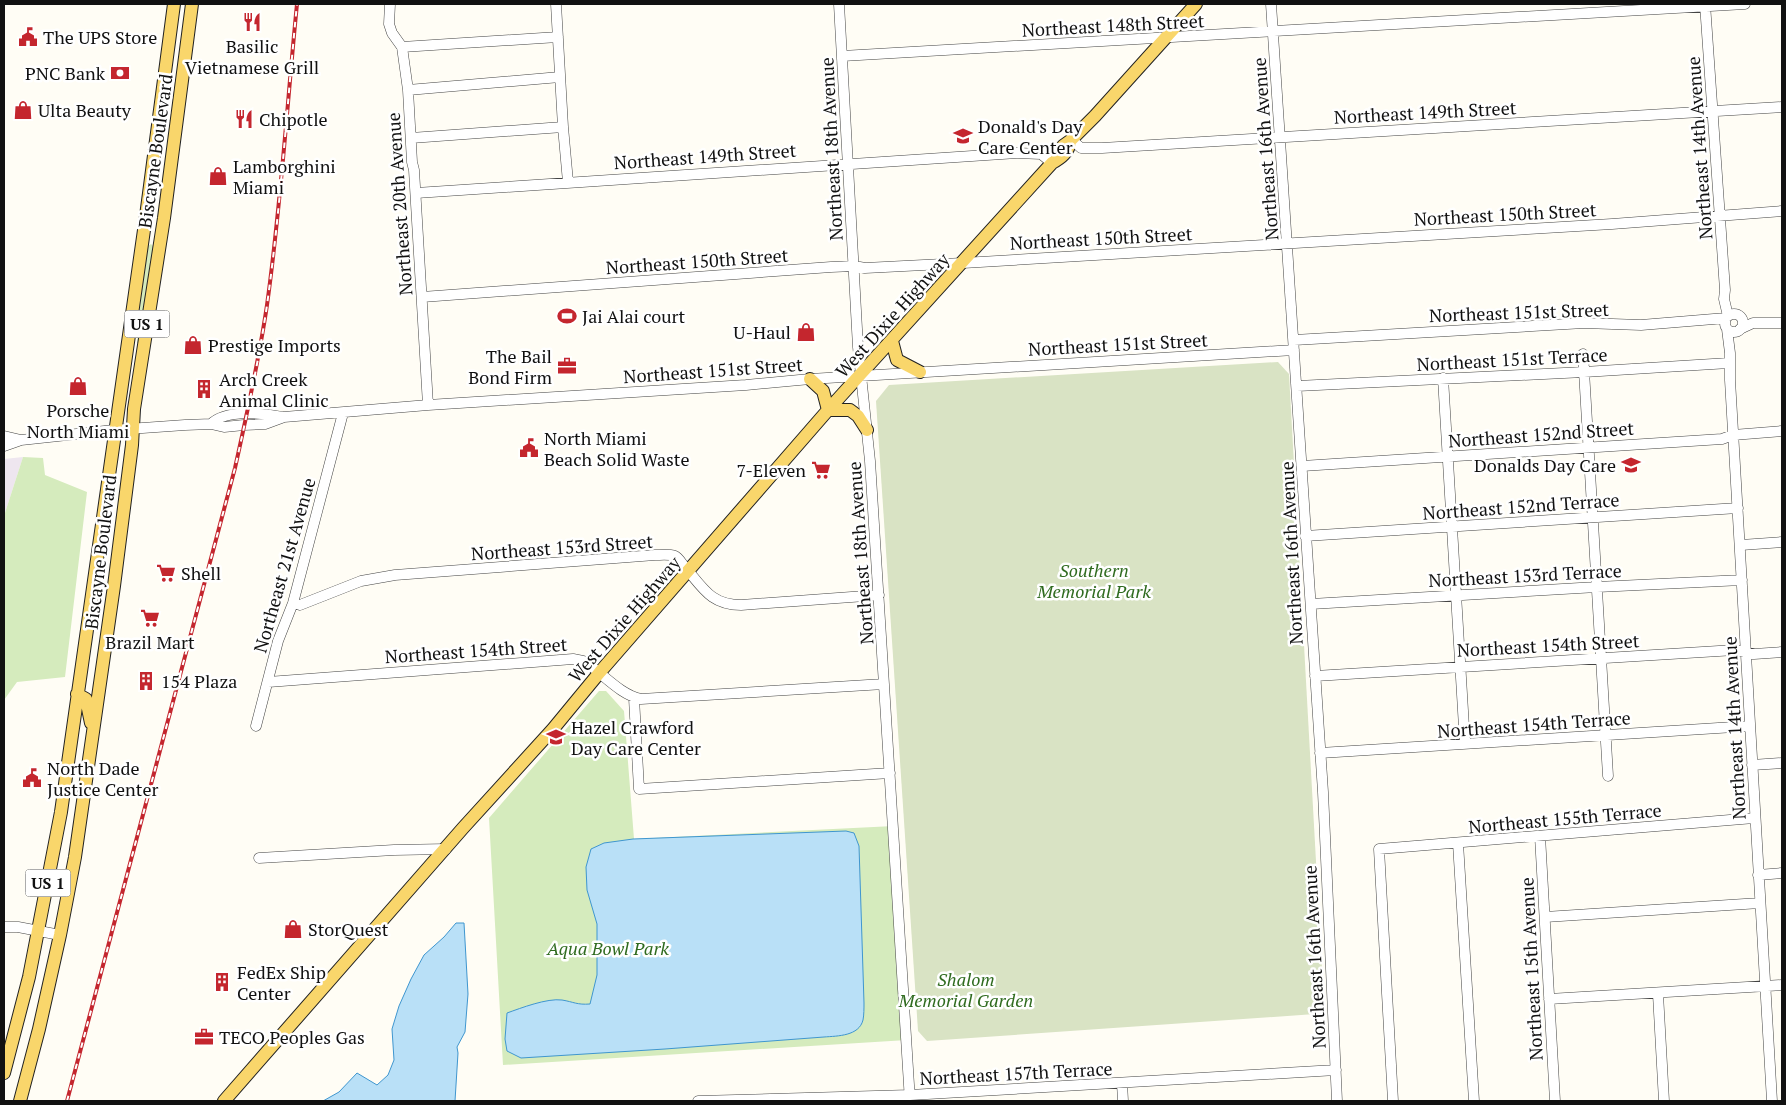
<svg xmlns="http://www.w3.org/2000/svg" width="1786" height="1105" font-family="'PT Serif',serif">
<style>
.industrial{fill:#eee6ef}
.green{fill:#d5ebbd}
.cemetery{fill:#d9e3c4}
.water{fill:#b9e0f7;stroke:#3f96cf}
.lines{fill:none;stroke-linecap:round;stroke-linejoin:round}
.minor-casing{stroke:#444;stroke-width:11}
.major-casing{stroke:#222;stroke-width:14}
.minor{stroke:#fff;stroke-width:10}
.major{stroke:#f9d66b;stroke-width:12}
.rail-casing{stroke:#c4262e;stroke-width:4}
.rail{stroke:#fff;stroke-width:2;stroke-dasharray:5.5;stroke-linecap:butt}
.labels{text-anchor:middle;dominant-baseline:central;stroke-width:5;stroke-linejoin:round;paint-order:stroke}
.shield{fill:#fff;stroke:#585858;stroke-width:1}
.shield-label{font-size:16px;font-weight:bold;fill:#111}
.street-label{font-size:18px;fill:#111;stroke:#fff}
.poi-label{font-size:18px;fill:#111;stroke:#fff;text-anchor:start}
.park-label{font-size:18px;font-style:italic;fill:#2f6b1f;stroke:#fff}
</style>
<rect width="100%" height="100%" fill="#fffdf5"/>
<path class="industrial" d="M23 457 4 516V459Z"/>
<path class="green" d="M151 244 153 246 138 343H137L142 284 148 246Z
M23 457 43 458 45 475 87 492 65 677 17 682 4 700V516Z
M599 691H606L624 711 634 839 894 826 907 1040 503 1065 489 818Z"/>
<path class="cemetery" d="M1278 362 1289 374 1324 1006 1315 1014 927 1041 918 1031 876 401 889 385Z"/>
<path class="water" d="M846 831 854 833 859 846 864 1003C864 1008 864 1015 863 1020 859 1036 838 1036 824 1037L665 1049 521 1058 507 1051 505 1039 507 1013C521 1008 547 998 562 1000 574 1002 577 1005 590 1004L597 975V924L587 890 586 867 591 849 604 843 633 839Z
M456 923H464L468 994 465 1032 457 1047 458 1053 455 1101H323L339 1092 357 1073 377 1085 388 1075 394 1060 392 1029 399 1006 411 979 424 955 444 937Z"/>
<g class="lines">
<g class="minor-casing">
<path id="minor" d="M390 4 389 24 392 33 402 47 408 90 412 162 414 170 428 405
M556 4 563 127 568 182
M839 4 858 347 870 461 910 1101
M1271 4 1323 792 1337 1101
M1705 4 1725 290 1724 299 1728 316
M402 47 558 37
M842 56 1745 4
M408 90 560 77
M411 138 563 127
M1072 140 1081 148H1102L1782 107
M416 193 1017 153 1041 154 1052 163
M422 297 831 267 854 266 865 268 963 263 1612 224 1782 211
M1725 323a9 9 0 1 1 18 0a9 9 0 1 1-18 0Z
M1727 329 1730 353V380L1772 1101
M1740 329 1753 323H1782
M1294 340 1584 323 1641 325 1726 318
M1583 354 1608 776
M1443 378 1465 744
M1297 386 1584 372 1729 363
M211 424C225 409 265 413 283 417
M4 436 21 440
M4 446 21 440 114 430 185 425 211 424 224 427 244 425 265 424 284 417 428 405 746 385 810 379 1294 350
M1302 466 1722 439 1733 435 1782 431
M1305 536 1738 508
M1741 545 1782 542
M293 603 300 605 361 581 395 575 655 555C661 555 669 554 675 556 679 558 682 564 685 567 703 588 711 605 741 605L879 595
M1311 604 1597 587 1742 580
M1315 676 1735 650 1754 654 1782 652
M268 682 573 659 583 661 588 664C604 675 621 695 641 699L884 684
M634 698 639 789 890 773
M256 726 278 641 293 603 343 413
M1320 753 1750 726
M1752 765 1782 763
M1540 836 1555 1101
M1458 843 1474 1101
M259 858 394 850 446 849
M1758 875 1782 873
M1545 917 1760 903
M4 927H18L60 935
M1658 994 1664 1101
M1549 999 1782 985
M1122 1083 1123 1101
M698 1101 910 1095 1336 1070
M1393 1101 1379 849 1754 818"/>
</g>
<g class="major-casing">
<path id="major" d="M1063 146 1070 141 1095 116 1196 4
M892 341 897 360 920 372
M810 379 823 391 828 410
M828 410H850L858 416 867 430
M77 694 86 699 91 723
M4 1073 29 977 61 812 146 216 174 4
M20 1101 39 1029 60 935 75 857 114 586 132 445 134 409 164 218 192 4
M224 1101 463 828 553 729 600 672 828 410 1052 163C1061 158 1069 152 1070 141"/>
</g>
<use href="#minor" class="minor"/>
<use href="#major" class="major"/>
<g class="rail-casing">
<path id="rail" d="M67 1101 235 468C247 414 259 360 267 305 281 205 287 104 297 4"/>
</g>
<use href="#rail" class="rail"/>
</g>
<defs>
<g id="restaurant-bare" transform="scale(1.5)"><path d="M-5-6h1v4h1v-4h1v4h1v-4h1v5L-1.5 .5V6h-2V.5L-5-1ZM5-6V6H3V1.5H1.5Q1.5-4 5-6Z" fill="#c4262e" stroke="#fff" stroke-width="2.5" paint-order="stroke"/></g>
<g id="civic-bare" transform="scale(1.5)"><path d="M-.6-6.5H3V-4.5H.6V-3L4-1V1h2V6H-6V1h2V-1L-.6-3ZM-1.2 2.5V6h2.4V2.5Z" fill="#c4262e" stroke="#fff" stroke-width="2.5" paint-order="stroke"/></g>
<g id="bank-bare" transform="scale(1.5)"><path d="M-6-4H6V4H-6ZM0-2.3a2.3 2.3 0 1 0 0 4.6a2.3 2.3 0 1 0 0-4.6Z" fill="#c4262e" stroke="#fff" stroke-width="2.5" paint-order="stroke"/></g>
<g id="shop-bare" transform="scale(1.5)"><path d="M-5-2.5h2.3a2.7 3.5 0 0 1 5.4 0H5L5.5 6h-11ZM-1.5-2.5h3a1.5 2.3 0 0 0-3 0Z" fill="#c4262e" stroke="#fff" stroke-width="2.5" paint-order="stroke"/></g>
<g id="school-bare" transform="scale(1.5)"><path d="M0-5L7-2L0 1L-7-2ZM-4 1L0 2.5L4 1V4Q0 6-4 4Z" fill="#c4262e" stroke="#fff" stroke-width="2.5" paint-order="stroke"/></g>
<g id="stadium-bare" transform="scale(1.5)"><path d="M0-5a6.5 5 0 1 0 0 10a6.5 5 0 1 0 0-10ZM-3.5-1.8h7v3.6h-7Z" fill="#c4262e" stroke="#fff" stroke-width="2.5" paint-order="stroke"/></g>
<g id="office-bare" transform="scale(1.5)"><path d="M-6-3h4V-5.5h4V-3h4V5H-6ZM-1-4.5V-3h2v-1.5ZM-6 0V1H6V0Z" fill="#c4262e" stroke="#fff" stroke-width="2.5" paint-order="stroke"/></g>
<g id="building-bare" transform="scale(1.5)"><path d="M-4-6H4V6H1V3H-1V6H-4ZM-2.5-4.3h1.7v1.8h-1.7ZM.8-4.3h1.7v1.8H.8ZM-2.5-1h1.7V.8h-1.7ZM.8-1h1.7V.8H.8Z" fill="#c4262e" stroke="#fff" stroke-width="2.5" paint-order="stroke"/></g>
<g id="supermarket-bare" transform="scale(1.5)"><path d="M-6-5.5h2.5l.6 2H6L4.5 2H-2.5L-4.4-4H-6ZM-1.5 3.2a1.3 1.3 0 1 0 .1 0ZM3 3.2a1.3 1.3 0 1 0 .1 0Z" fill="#c4262e" stroke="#fff" stroke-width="2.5" paint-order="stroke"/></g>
</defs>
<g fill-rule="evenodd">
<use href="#restaurant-bare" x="252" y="22"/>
<use href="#civic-bare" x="28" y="37"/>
<use href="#bank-bare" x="120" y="73"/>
<use href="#shop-bare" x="23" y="110"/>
<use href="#restaurant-bare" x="244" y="119"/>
<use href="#school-bare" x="963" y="136"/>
<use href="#shop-bare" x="218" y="176"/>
<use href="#stadium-bare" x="567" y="316"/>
<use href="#shop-bare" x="806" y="332"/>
<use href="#shop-bare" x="193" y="345"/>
<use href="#office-bare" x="567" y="366"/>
<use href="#shop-bare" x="78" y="386"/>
<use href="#building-bare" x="204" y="389"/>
<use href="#civic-bare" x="529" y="448"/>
<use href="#school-bare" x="1631" y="465"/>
<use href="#supermarket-bare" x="821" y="470"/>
<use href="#supermarket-bare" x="166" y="573"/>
<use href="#supermarket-bare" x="150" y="618"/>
<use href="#building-bare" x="146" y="681"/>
<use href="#school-bare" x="556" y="737"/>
<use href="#civic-bare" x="32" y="778"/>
<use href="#shop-bare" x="293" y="929"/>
<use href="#building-bare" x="222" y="982"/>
<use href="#office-bare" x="204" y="1037"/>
</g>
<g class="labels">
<g class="shield">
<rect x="124.5" y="310.5" width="45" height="27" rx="4"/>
<rect x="25.5" y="869.5" width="45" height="27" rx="4"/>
</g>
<g class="shield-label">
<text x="147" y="324">US 1</text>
<text x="48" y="883">US 1</text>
</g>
<g class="street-label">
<text transform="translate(1113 25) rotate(-3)">Northeast 148th Street</text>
<text transform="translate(1425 112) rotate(-3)">Northeast 149th Street</text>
<text transform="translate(1699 148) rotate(-94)">Northeast 14th Avenue</text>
<text transform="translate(831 149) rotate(-93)">Northeast 18th Avenue</text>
<text transform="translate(1265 149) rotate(-94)">Northeast 16th Avenue</text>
<text transform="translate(155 151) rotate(-82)">Biscayne Boulevard</text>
<text transform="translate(705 156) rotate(-4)">Northeast 149th Street</text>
<text transform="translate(399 204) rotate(-94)">Northeast 20th Avenue</text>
<text transform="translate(1505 214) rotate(-3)">Northeast 150th Street</text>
<text transform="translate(1101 238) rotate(-3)">Northeast 150th Street</text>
<text transform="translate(697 261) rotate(-4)">Northeast 150th Street</text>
<text transform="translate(1519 312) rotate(-2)">Northeast 151st Street</text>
<text transform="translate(892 315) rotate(-48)">West Dixie Highway</text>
<text transform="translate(1118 344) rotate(-3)">Northeast 151st Street</text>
<text transform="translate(1512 359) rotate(-3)">Northeast 151st Terrace</text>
<text transform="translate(713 370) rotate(-4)">Northeast 151st Street</text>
<text transform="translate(1541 434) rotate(-4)">Northeast 152nd Street</text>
<text transform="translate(1521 506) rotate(-4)">Northeast 152nd Terrace</text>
<text transform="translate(562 547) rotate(-4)">Northeast 153rd Street</text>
<text transform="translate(100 552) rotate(-83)">Biscayne Boulevard</text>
<text transform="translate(860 553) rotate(-94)">Northeast 18th Avenue</text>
<text transform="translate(1291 553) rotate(-93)">Northeast 16th Avenue</text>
<text transform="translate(284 565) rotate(-74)">Northeast 21st Avenue</text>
<text transform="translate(1525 575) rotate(-3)">Northeast 153rd Terrace</text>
<text transform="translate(624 619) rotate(-49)">West Dixie Highway</text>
<text transform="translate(1548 645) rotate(-3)">Northeast 154th Street</text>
<text transform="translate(476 650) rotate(-4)">Northeast 154th Street</text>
<text transform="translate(1534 724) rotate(-4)">Northeast 154th Terrace</text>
<text transform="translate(1734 728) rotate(-93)">Northeast 14th Avenue</text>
<text transform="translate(1565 818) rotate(-5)">Northeast 155th Terrace</text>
<text transform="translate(1314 957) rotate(-93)">Northeast 16th Avenue</text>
<text transform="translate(1531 969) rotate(-93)">Northeast 15th Avenue</text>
<text transform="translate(1016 1073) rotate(-3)">Northeast 157th Terrace</text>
</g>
<g class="poi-label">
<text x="43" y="37">The UPS Store</text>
<text x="252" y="46" text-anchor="middle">Basilic<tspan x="252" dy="21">Vietnamese Grill</tspan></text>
<text x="105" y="73" text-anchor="end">PNC Bank</text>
<text x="38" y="110">Ulta Beauty</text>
<text x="259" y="119">Chipotle</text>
<text x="978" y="126">Donald's Day<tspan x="978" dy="21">Care Center</tspan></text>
<text x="233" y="166">Lamborghini<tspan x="233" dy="21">Miami</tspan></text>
<text x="582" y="316">Jai Alai court</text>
<text x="791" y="332" text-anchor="end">U-Haul</text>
<text x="208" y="345">Prestige Imports</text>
<text x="552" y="356" text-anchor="end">The Bail<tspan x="552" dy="21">Bond Firm</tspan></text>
<text x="219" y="379">Arch Creek<tspan x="219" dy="21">Animal Clinic</tspan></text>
<text x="78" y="410" text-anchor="middle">Porsche<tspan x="78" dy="21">North Miami</tspan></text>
<text x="544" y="438">North Miami<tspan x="544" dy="21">Beach Solid Waste</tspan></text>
<text x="1616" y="465" text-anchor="end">Donalds Day Care</text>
<text x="806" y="470" text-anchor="end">7-Eleven</text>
<text x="181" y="573">Shell</text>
<text x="150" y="642" text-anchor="middle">Brazil Mart</text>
<text x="161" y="681">154 Plaza</text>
<text x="571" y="727">Hazel Crawford<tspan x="571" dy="21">Day Care Center</tspan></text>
<text x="47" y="768">North Dade<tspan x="47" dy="21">Justice Center</tspan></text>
<text x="308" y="929">StorQuest</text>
<text x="237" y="972">FedEx Ship<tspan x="237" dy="21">Center</tspan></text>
<text x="219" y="1037">TECO Peoples Gas</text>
</g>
<g class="park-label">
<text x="1094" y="570">Southern<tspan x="1094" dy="21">Memorial Park</tspan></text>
<text x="608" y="948">Aqua Bowl Park</text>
<text x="966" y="979">Shalom<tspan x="966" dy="21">Memorial Garden</tspan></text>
</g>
</g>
<rect width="1786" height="1105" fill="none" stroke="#111111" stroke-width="10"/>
</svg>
